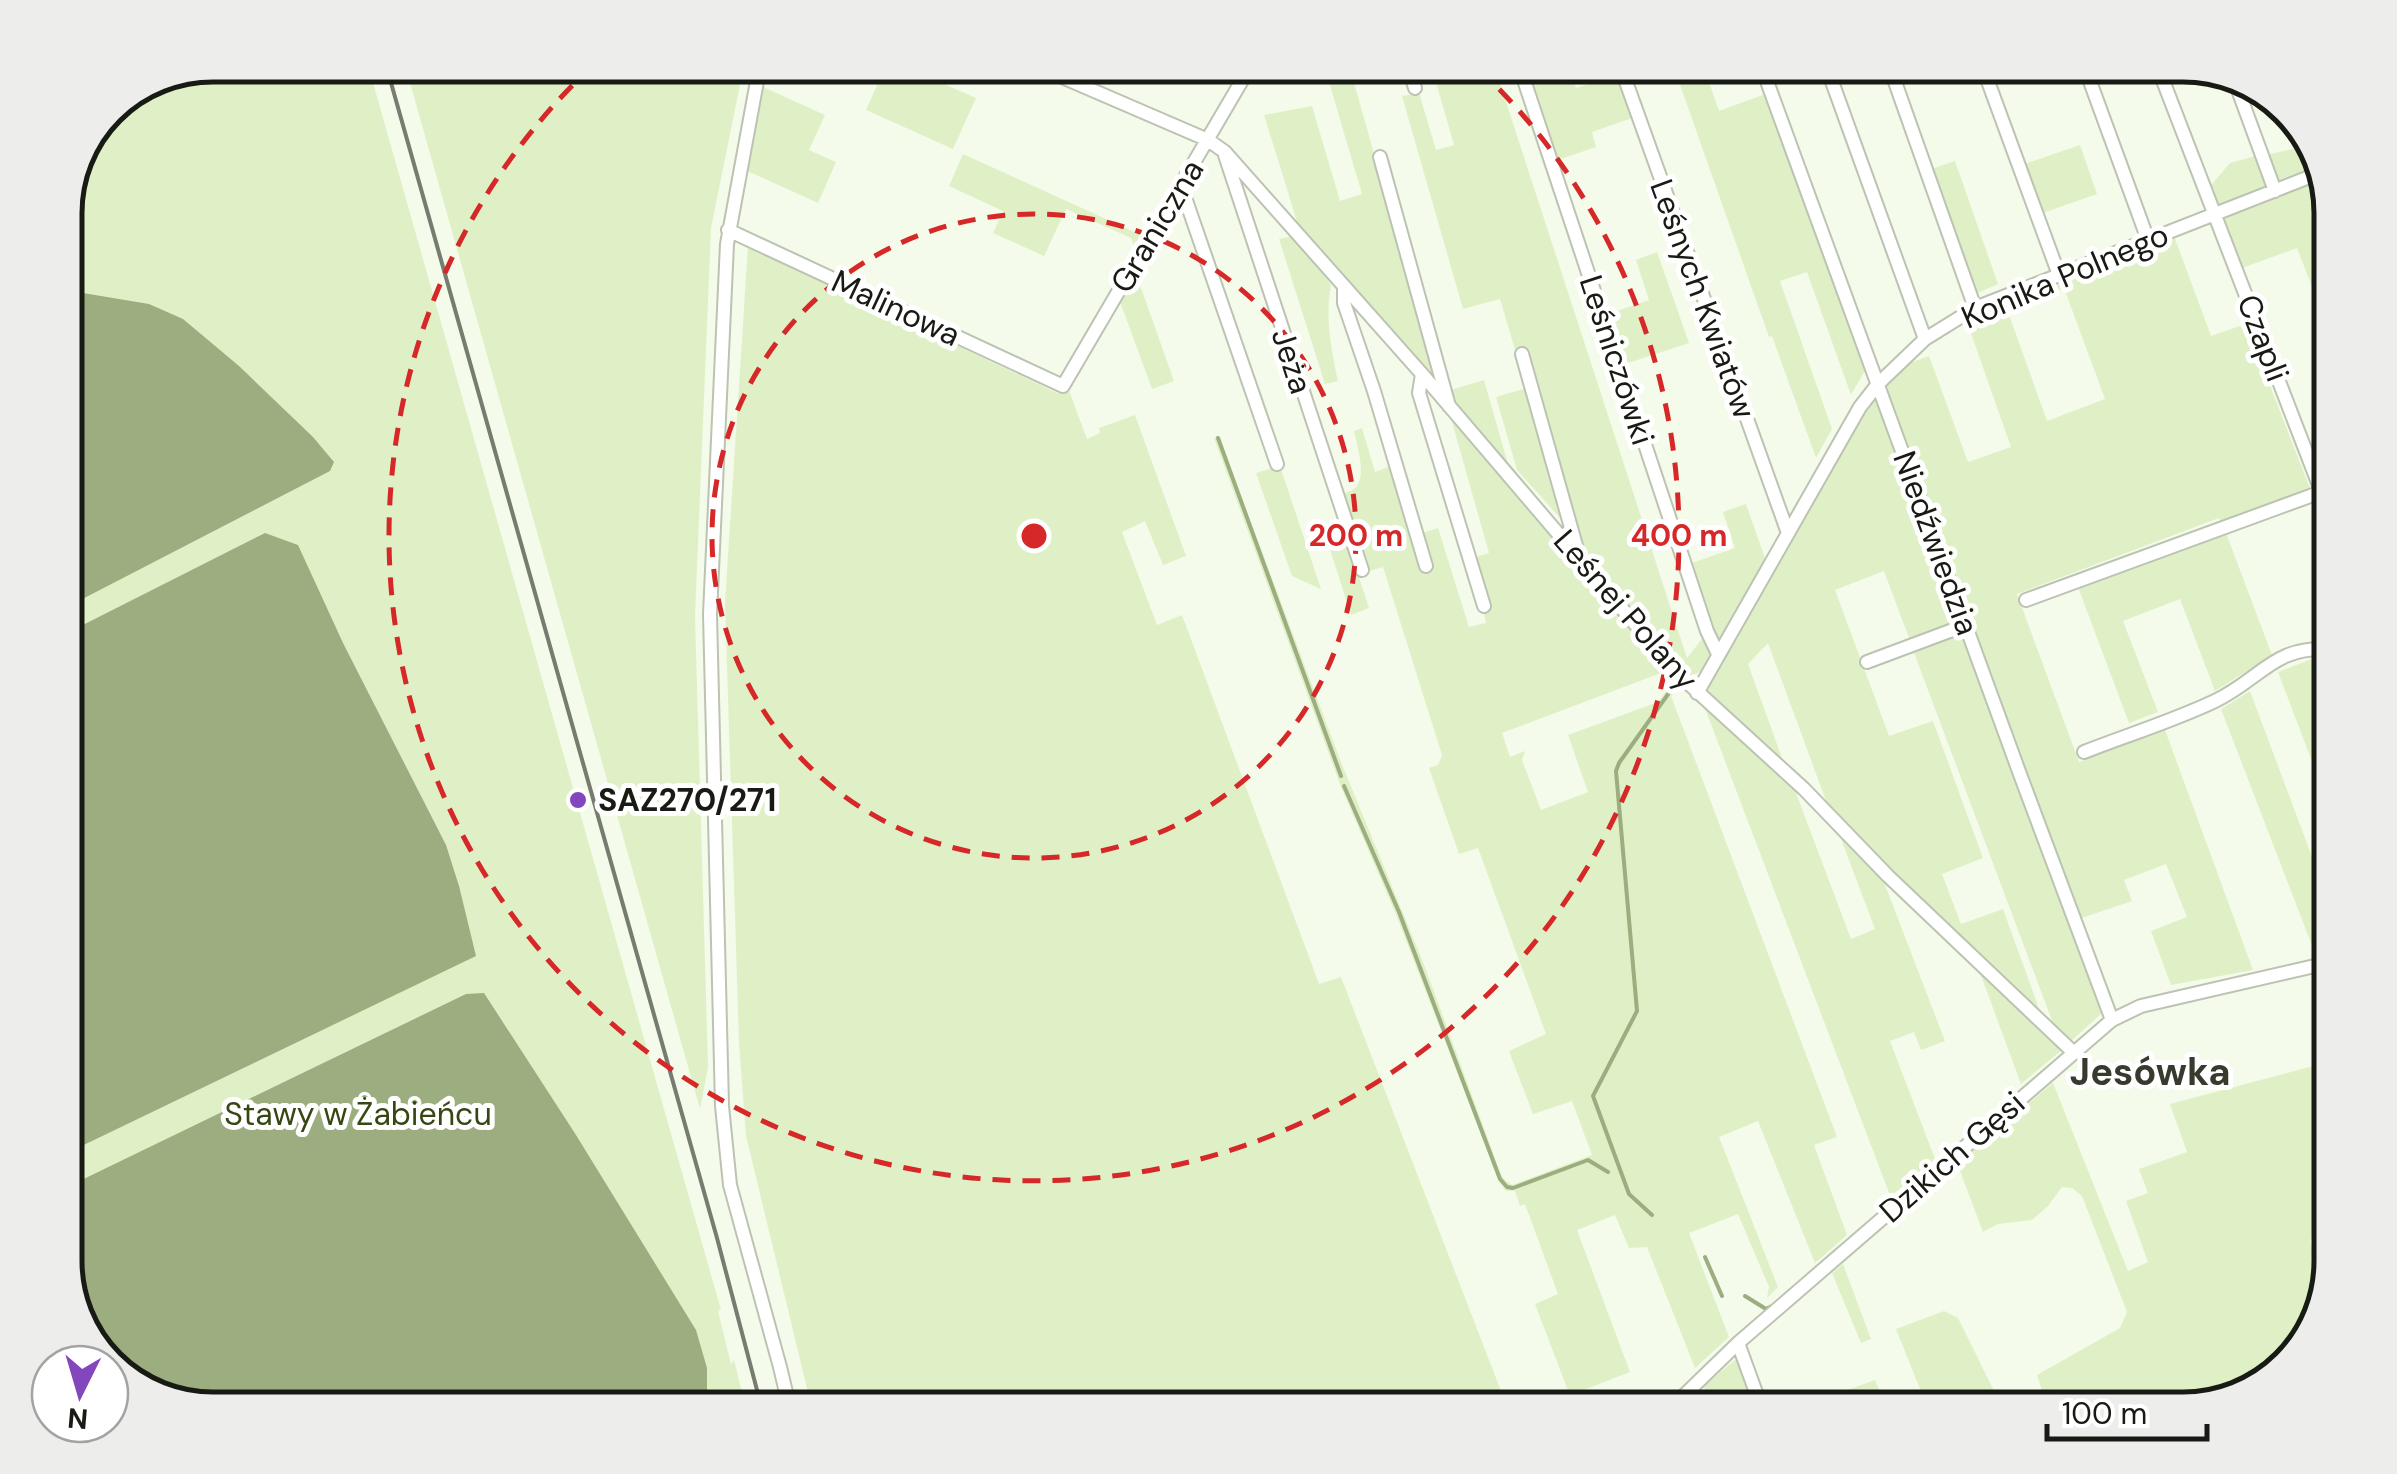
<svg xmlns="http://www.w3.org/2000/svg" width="2397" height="1474" font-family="'DM Sans',sans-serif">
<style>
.green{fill:#e0f0c6}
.water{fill:#9cad7f}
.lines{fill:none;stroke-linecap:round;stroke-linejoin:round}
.stream{stroke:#9cad7f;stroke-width:4}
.minor-casing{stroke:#bcc3b3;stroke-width:16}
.minor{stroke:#fff;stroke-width:12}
.rail{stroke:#777b70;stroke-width:4}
.ring{fill:none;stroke:#d62828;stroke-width:5;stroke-dasharray:18 12}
.poi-dot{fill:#8346bc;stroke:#fff;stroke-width:4}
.labels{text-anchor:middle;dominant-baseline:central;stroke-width:10;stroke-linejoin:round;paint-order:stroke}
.street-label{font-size:32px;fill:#181a14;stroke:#fff}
.poi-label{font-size:32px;font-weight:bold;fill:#181a14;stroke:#fff;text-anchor:start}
.park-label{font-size:32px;fill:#374714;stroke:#fff}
.quarter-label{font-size:38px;font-weight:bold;fill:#363b2e;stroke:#fff}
.rim{fill:none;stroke:#181a14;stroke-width:5}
.centre{fill:#d62828;stroke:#fff;stroke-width:5}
.ring-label{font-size:30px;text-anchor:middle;font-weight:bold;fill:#d62828;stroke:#fff;stroke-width:10;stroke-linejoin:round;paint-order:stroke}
</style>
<rect width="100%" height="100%" fill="#f4fbea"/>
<path class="green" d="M213 65H368L721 1310 718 1311 731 1364 734 1360 746 1409H213L139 1389 85 1335 65 1270V204L109 108Z
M405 65H744L711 228 695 616 708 1067 700 1109Z
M886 65H911L910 69 976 98 953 149 866 110Z
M1324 65H1349L1441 391 1299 228 1264 115 1312 106 1340 201 1362 194Z
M1431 65H1494L1687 658 1705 635 1712 650C1710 666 1701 675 1686 676L1678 668 1584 553 1524 351 1516 353 1500 299 1463 309 1402 96 1419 93 1436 150 1454 145Z
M1673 65H1703L1719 111 1768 93 1867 367 1851 395 1807 272 1780 281 1832 429 1816 458 1772 336 1769 337Z
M1568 67 1576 88 1620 74 1635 117 1592 132 1596 147 1555 161 1529 79Z
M761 86 825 115 809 150 836 162 818 203 743 169Z
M2314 144 2320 165 2278 180 2274 177 2266 155Z
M2080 145 2097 194 2040 214 2022 165Z
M963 154 1141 235 1134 246 1131 238 1066 209 1044 256 993 233 1003 211 949 186Z
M2259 155 2266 184 2263 190 2218 206 2213 204 2207 190 2230 163Z
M1955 161 1998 284 1973 295 1929 170Z
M2311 182 2316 194 2327 190 2332 204V339L2297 248 2242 268 2223 228 2225 216Z
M2174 236 2211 336 2240 326 2248 329 2311 491 2222 525 2219 518 2017 594 2079 762 2165 730 2253 970 2171 985 2151 931 2187 917 2166 864 2124 880 2132 901 2079 919 1973 634 1962 595 1953 582 1881 387 1904 365 1929 356 1968 462 2011 447 1968 325 2007 309 2047 421 2105 399 2064 288 2023 304 2025 296 2030 292Z
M1289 237H1294L1316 263 1331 285C1325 318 1331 349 1338 381L1325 384 1279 239Z
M748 246 1057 393 1068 388 1087 439 1100 433 1099 428 1135 415 1186 556 1163 565 1145 521 1122 532 1157 625 1182 615 1319 984 1341 977 1508 1409H812L746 1136 739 1043 725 603Z
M1657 252 1689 343 1622 365 1605 315 1649 300 1636 260Z
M1135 271 1174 381 1152 389 1119 299Z
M1484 380 1508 464 1457 412 1451 390Z
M1527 388 1568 527 1517 470 1496 397Z
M1878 397 1959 621 1936 632 1934 629 1909 638 1884 571 1835 590 1889 736 1933 721 1983 858 1942 874 1961 924 2003 909 2041 1014 1971 951 1829 809 1768 643 1748 664 1782 758 1710 701 1707 687 1725 652 1738 638 1764 581 1859 419Z
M1450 415 1669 670 1502 733 1510 757 1525 751 1522 760 1541 810 1588 792 1568 735 1658 702 1676 678 1680 683 1671 696 1837 1137 1814 1145 1847 1235 1815 1263 1758 1121 1719 1137 1778 1287 1767 1298 1769 1287 1738 1214 1689 1233 1729 1337 1695 1368 1647 1247 1629 1248 1615 1215 1577 1230 1630 1372 1581 1391 1588 1409H1575L1535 1304 1558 1294 1525 1204 1520 1206 1515 1191H1506L1500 1183 1395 912 1341 787 1214 438 1219 437 1339 757 1425 967 1501 1175 1506 1181 1512 1185 1592 1155 1572 1101 1533 1114 1509 1051 1546 1034 1478 848 1459 854 1429 768 1438 765 1442 755 1383 567 1366 572 1340 494C1346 493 1353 491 1357 486 1366 473 1357 445 1354 431L1362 428 1375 472 1394 465 1419 534 1438 528 1469 627 1486 623 1472 558 1489 553Z
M1280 466 1321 589 1292 576 1256 473Z
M1746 504 1765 558V564L1720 641H1718L1710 630 1689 564 1735 548 1723 512Z
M2226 533 2272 655 2215 691 2180 599 2123 621 2158 712 2129 723 2078 587Z
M1345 534 1369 608 1351 615 1327 540Z
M1959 634H1963L2103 1012 2069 1043 2054 1026 1913 650Z
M2332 652V784L2322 788 2278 672 2317 657 2316 654Z
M2250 691 2332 910V951L2316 956 2221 709Z
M1703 703 1793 785 1851 939 1875 929 1838 831 1882 877 1945 1041 1921 1050 1914 1032 1890 1041 1935 1159 1891 1198Z
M1979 970 2063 1049 2021 1084Z
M2332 1061V1219L2313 1234 2310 1242 2326 1282 2312 1335 2257 1389 2184 1409H2025L2044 1396 2037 1375 2120 1328 2127 1312 2082 1196 2072 1188 2062 1187 2048 1206 2032 1220 1998 1224 1983 1232 1957 1163 2053 1083 2128 1271 2148 1262 2126 1201 2148 1193 2139 1169 2187 1152 2170 1104Z
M1843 1264 1871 1339 1861 1343 1832 1273Z
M1944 1311 1958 1318 2003 1409H1928L1896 1329Z
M1737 1358 1757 1409H1713L1704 1386Z
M1875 1380 1887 1409H1825L1821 1400Z"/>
<path class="water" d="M65 290 149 304 183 319 239 366 313 437 334 462 330 471 65 608Z
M265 533 298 545 343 643 446 845 459 886 476 956 65 1154V634Z
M484 993 576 1135 696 1330 707 1368V1409H213L139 1389 98 1348 81 1289 65 1253V1188L466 994Z"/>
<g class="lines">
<path class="stream" d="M1218 438 1341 776
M1344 786 1399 912 1500 1179 1507 1187 1513 1188 1588 1160 1608 1172
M1652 1215 1629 1194 1593 1096 1637 1011 1616 771 1619 763 1676 683
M1705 1257 1722 1296
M1745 1296 1766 1309 1772 1306"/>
<g class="minor-casing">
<path id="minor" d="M760 65 727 244 710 614 722 1106 730 1185 780 1367 790 1409
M1034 65 1208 140 1225 152 1422 374 1677 673 1804 789 1888 876 2073 1052
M1408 65 1415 88
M1519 65 1707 631 1718 654
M1620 65 1788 533
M1761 65 2021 777 2112 1020
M1826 65 1925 339
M1889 65 1975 308
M1982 65 2059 275
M2084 65 2148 240
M2157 65 2332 519
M2234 79 2275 191
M1225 155 1362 570
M1380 157 1449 406
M1181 186 1277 464
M728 230 1063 386 1251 65
M1344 286V303L1374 391 1426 566
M1522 354 1577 549
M1422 374 1419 393 1484 606
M2026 600 2321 492
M1867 662 1966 625
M1697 693 1860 407 1878 384 1925 339 1975 308 2322 172
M2084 752C2127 735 2173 721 2215 701 2261 679 2274 645 2332 649
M1738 1343 1762 1409
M1670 1409 1738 1343 2112 1020 2141 1006 2332 962"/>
</g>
<use href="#minor" class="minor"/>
<path class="rail" d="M386 65 717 1238 762 1409"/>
</g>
<g class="ring">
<circle cx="1034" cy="536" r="322"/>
<path d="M1478 68A645 645 0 1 1 590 68"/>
</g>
<circle class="poi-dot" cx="578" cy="800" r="10"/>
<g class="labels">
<g class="street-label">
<text transform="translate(1157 226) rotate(-59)">Graniczna</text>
<text transform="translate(2065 276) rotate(-23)">Konika Polnego</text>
<text transform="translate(1703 299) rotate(70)">Leśnych Kwiatów</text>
<text transform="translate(896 308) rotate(25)">Malinowa</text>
<text transform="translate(2263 338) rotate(69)">Czapli</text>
<text transform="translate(1617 360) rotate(72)">Leśniczówki</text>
<text transform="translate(1292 361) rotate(72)">Jeża</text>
<text transform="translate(1936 543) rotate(70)">Niedźwiedzia</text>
<text transform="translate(1626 610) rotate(49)">Leśnej Polany</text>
<text transform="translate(1952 1157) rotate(-41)">Dzikich Gęsi</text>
</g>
<g class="poi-label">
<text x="598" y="800">SAZ270/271</text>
</g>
<g class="park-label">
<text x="358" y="1114">Stawy w Żabieńcu</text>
</g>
<g class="quarter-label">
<text x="2150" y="1072">Jesówka</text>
</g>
</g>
<path d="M0 0H2397V1474H0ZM213 82H2183A131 131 0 0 1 2314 213V1261A131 131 0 0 1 2183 1392H213A131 131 0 0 1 82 1261V213A131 131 0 0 1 213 82Z" fill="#ededec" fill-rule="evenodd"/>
<path class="rim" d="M213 82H2183A131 131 0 0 1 2314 213V1261A131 131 0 0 1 2183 1392H213A131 131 0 0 1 82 1261V213A131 131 0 0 1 213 82Z"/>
<circle cx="1034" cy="536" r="15" class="centre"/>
<g class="ring-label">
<text x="1356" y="546">200 m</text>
<text x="1679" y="546">400 m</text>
</g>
<g transform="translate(80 1394) rotate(185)"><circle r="48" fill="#ffffff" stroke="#a3a3a1" stroke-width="2.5"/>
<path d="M0-8L18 38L0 25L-18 38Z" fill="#8346bc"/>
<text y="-15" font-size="28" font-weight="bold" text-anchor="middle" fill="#181a14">N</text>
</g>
<path d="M2047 1424v15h160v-15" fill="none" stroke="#181a14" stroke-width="5"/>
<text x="2062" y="1424" font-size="30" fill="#181a14" stroke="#ffffff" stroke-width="8" paint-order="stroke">100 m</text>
</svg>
